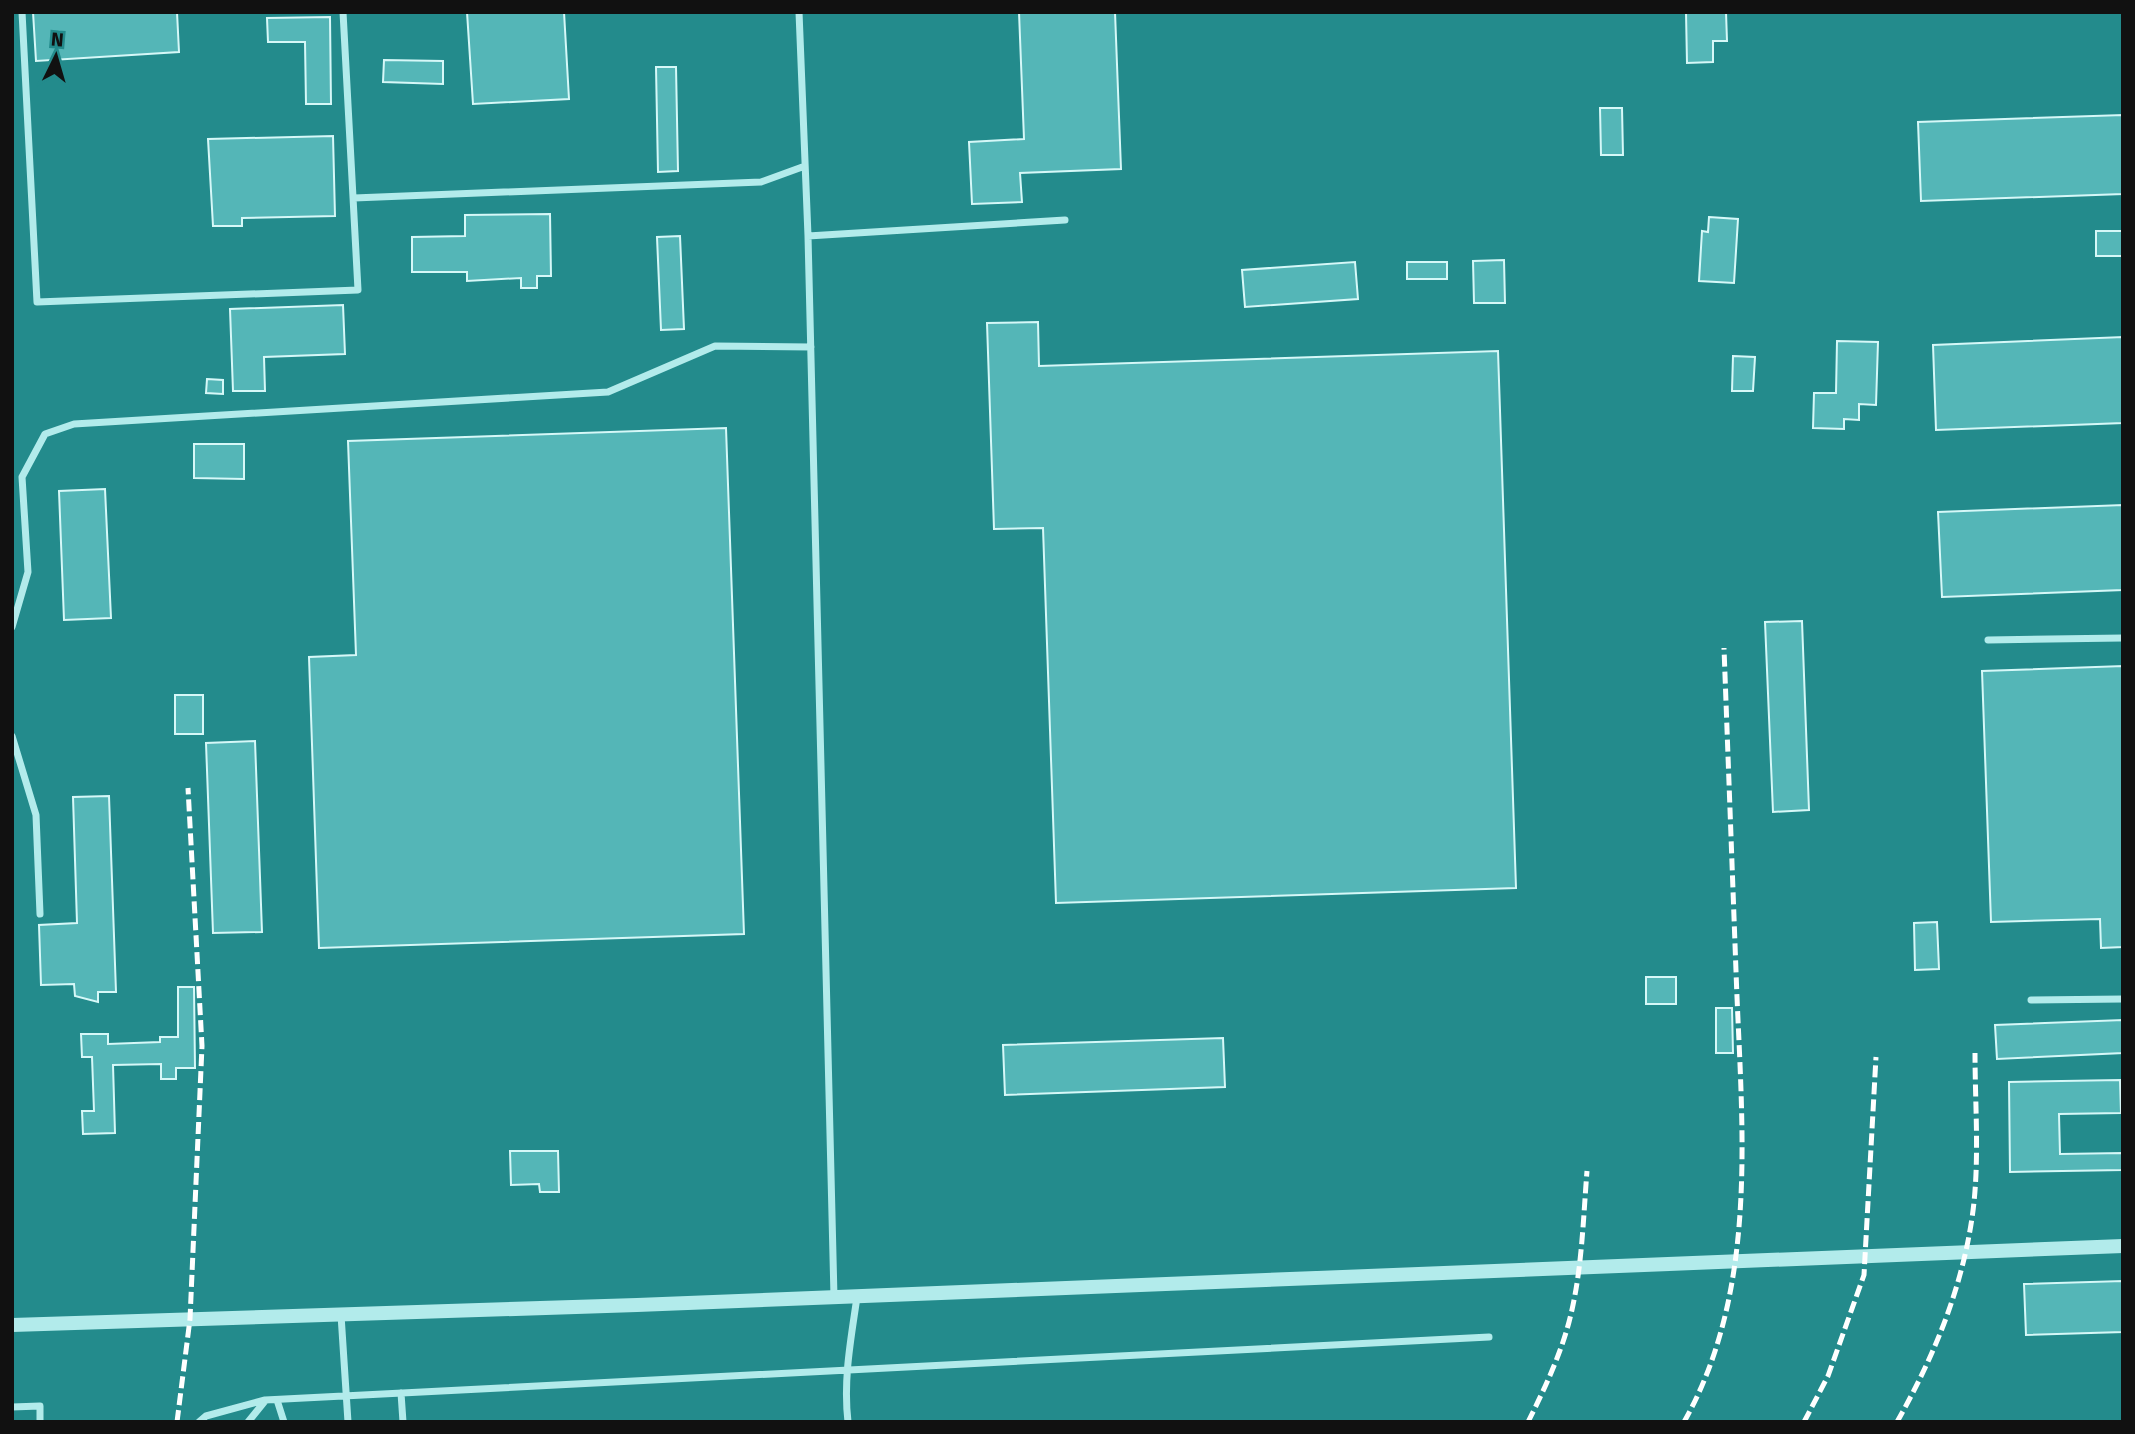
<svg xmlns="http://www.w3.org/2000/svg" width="2135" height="1434" font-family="'Fira Sans',sans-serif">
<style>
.building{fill:#54b6b7;stroke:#d6f8f8;stroke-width:2}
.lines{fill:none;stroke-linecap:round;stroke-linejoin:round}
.service{stroke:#b2ebeb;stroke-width:7}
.minor{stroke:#b2ebeb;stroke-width:14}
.rail{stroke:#fff;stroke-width:5;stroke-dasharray:12 5;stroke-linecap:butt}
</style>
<rect width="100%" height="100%" fill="#238b8c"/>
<path class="building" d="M33 12H177L179 52 36 61Z
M467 12H564L569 99 473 104Z
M1019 12H1115L1121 169 1020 173 1022 202 972 204 969 142 1024 139Z
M1686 12H1726L1727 41H1713V62L1687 63Z
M330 17 331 104H306L305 42H268L267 18Z
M384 60 443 61V84L383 82Z
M656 67H676L678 171 658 172Z
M1600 108H1622L1623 155H1601Z
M2123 115V194L1921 201 1918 122Z
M333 136 335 216 242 218V226H213L208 139Z
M550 214 551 276H537V288H521V278L467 281V272H412V237L465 236V215Z
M1709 217 1738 219 1734 283 1699 281 1702 231 1708 232Z
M2096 231H2123V256H2096Z
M680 236 684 329 661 330 657 237Z
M1504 260 1505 303H1474L1473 261Z
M1355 262 1358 299 1245 307 1242 270Z
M1407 262H1447V279H1407Z
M343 305 345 354 264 357 265 391H233L230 309Z
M1038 322 1039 366 1498 351 1516 888 1056 903 1043 528 994 529 987 323Z
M2123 337V423L1936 430 1933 345Z
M1837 341 1878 342 1876 405 1859 404V420L1844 419V429L1813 428 1814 393H1836Z
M1733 356 1755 357 1753 391H1732Z
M207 379 223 380V394L206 393Z
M726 428 744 934 319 948 309 657 356 655 348 441Z
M194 444H244V479L194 478Z
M105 489 111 618 64 620 59 491Z
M2123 505V590L1942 597 1938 512Z
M1802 621 1809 810 1773 812 1765 622Z
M2123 666V947L2101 948 2100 919 1991 922 1982 671Z
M175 695H203V734H175Z
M255 741 262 932 213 933 206 743Z
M109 796 116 992H98V1002L75 996 74 984 41 985 39 925 77 923 73 797Z
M1937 922 1939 969 1915 970 1914 923Z
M1646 977H1676V1004H1646Z
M178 987H194L195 1068H176V1079H161V1064L113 1065 115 1133 83 1134 82 1111H94L92 1057H82L81 1034H108V1044L160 1042V1037H178Z
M1716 1008H1732L1733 1053H1716Z
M2123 1020V1053L1997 1059 1995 1025Z
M1223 1038 1225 1087 1005 1095 1003 1045Z
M2120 1080 2121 1113 2059 1114 2060 1154 2123 1153V1170L2010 1172 2009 1082Z
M510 1151H558L559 1192H540L539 1184 511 1185Z
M2123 1281V1332L2026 1335 2024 1284Z"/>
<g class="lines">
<path class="service" d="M22 12 37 302 358 290 343 12
M799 12 808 236 834 1297
M354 198 761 182 805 166
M808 236 1065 220
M12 627 28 572 22 477 45 434 74 424 608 392 715 346 811 347
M1988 640 2123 638
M12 736 36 815 40 914
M2031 1000 2123 999
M341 1315 348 1422
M401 1393 403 1422
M277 1400 284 1422
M12 1407 40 1406V1422
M199 1422 206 1416 265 1400 1489 1337
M248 1422 265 1401
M848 1422C843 1379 851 1339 857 1297"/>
<path class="minor" d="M12 1325 637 1305 2123 1246"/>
<path class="rail" d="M177 1422 190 1319 202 1046 188 788
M1528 1422C1544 1390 1560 1356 1569 1322 1582 1273 1583 1221 1587 1171
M1684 1422C1761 1285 1741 1120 1736 971 1732 863 1728 756 1724 648
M1804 1422 1828 1376 1864 1275 1876 1057
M1897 1422C1933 1358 1961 1292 1972 1218 1980 1164 1975 1107 1975 1053"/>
</g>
<rect width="2135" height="1434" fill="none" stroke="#111111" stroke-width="28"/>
<g transform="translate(56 56) rotate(5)" stroke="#238b8c" stroke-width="5" paint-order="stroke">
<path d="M0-5L12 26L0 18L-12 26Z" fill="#111111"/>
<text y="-10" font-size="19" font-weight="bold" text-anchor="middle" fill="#111111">N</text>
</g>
</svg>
